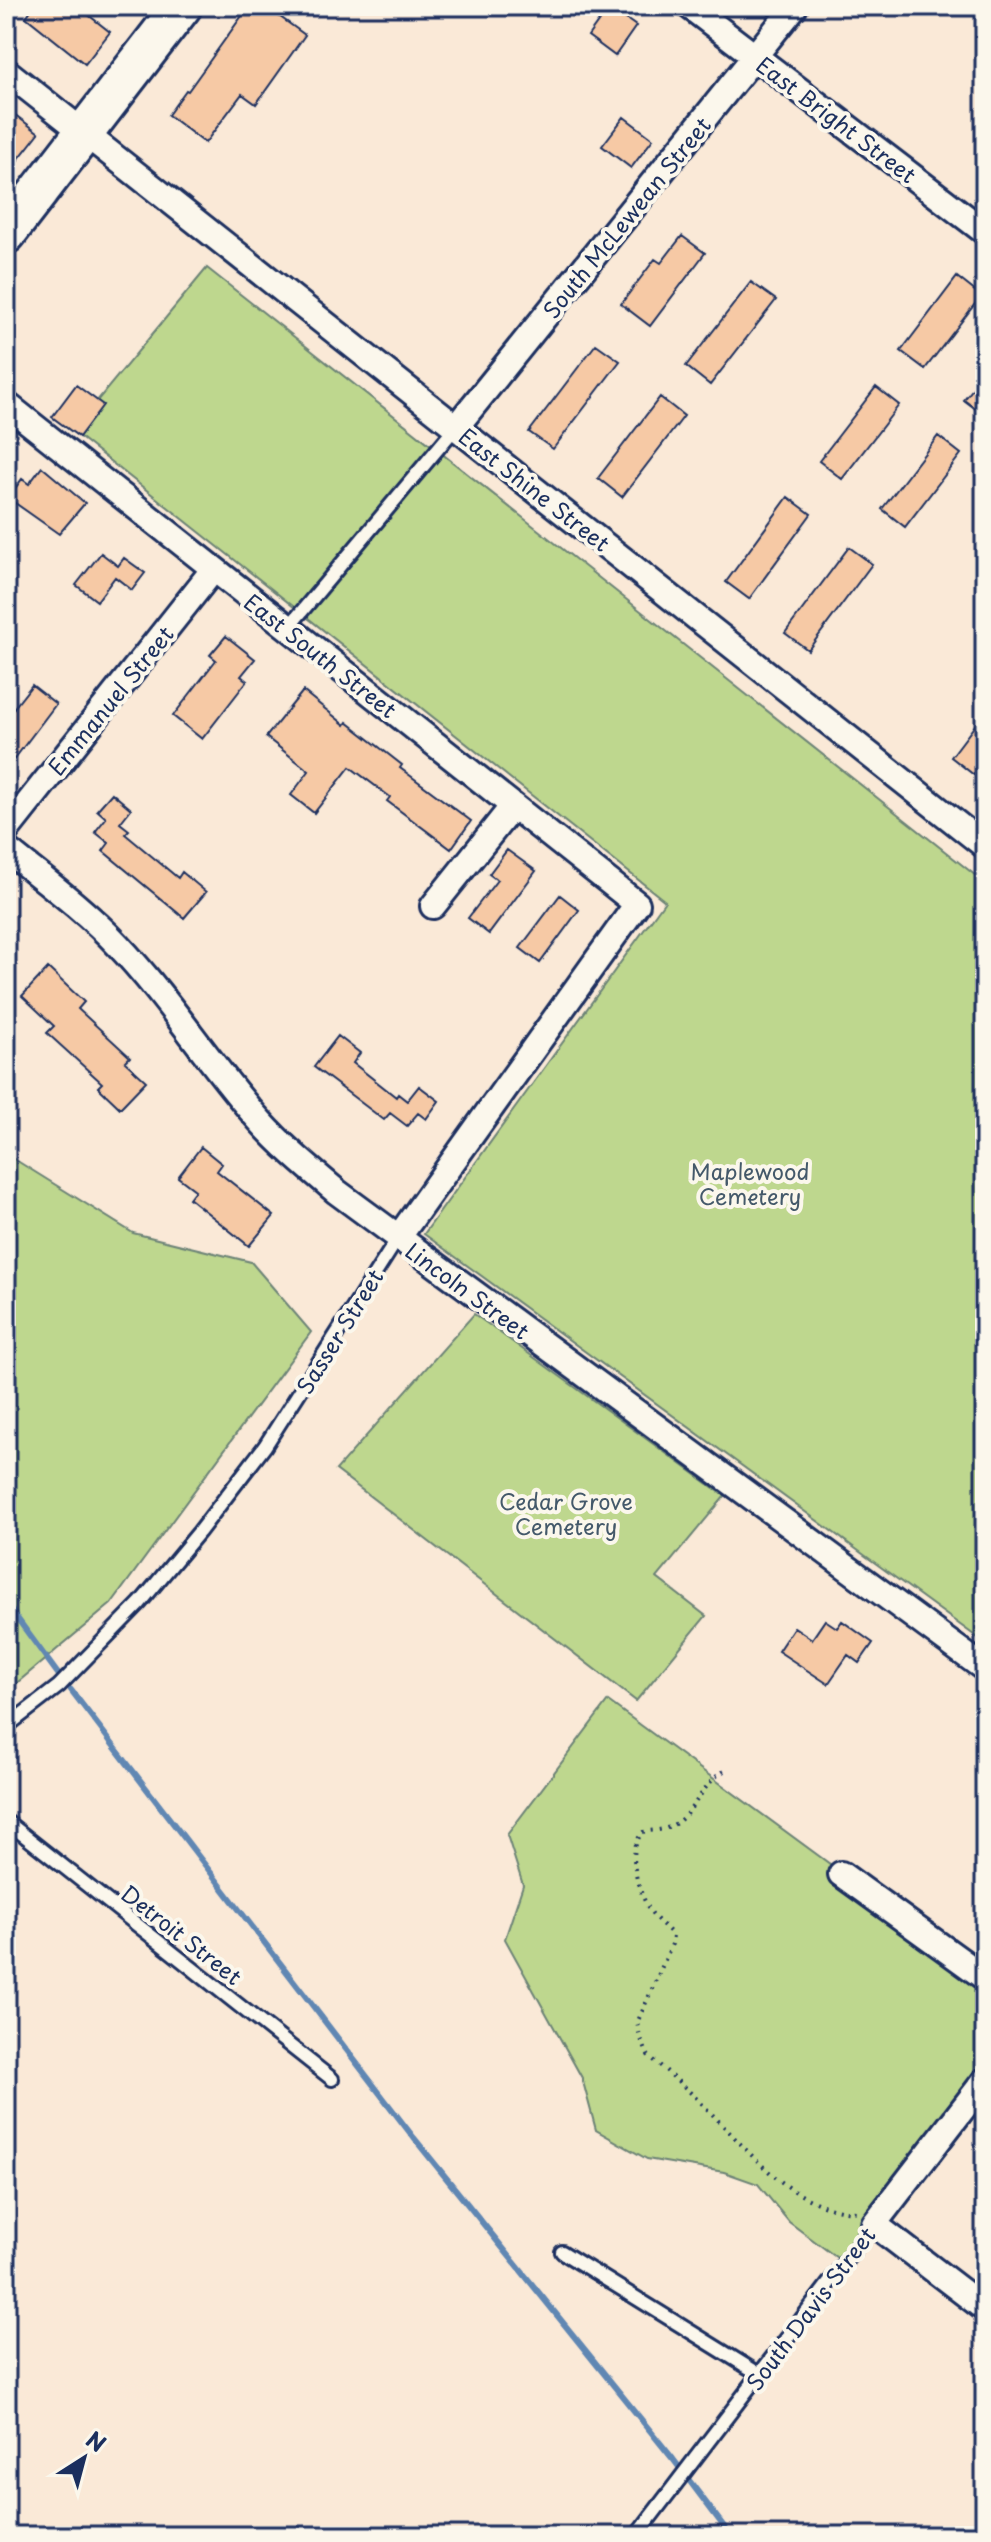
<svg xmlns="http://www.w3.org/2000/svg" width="991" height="2542" font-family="'Playpen Sans',sans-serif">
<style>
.green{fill:#bed78e;stroke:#6c8376;stroke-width:2}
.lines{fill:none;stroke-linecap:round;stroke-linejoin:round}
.stream{stroke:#6187b3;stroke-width:6}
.building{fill:#f6c9a5;stroke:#1b2f5e;stroke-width:2}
.service-casing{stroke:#1b2f5e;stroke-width:18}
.minor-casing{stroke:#1b2f5e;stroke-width:30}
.primary-casing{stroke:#1b2f5e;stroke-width:44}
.path{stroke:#1b2f5e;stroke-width:4;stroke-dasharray:2 6;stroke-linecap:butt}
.service{stroke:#fbf7ec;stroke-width:12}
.minor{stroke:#fbf7ec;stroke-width:24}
.primary{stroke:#fbf7ec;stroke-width:38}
.labels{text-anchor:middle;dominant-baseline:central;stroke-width:8;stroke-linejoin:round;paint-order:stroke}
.street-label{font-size:22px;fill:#1b2f5e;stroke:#fbf7ec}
.park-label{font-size:22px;fill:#44596a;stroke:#fbf7ec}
</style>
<rect width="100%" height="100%" fill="#fae9d7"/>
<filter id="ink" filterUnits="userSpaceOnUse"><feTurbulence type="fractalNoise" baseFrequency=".0125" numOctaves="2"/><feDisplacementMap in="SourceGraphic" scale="16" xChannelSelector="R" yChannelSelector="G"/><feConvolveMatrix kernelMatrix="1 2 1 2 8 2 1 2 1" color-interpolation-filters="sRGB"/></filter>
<g filter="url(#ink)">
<path class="green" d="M207 268 985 883V1643L424 1234 665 901 72 431Z
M6 1154 133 1233 251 1262 311 1332 111 1604 6 1692Z
M474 1314 725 1496 657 1578 706 1616 636 1701 336 1470Z
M608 1701 985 1978V2078L844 2263 789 2222 758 2184 724 2172 647 2159 596 2130 582 2078 505 1939 523 1885 507 1835Z"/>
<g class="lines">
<path class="stream" d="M6 1603 58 1674
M71 1690 414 2138 673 2459 731 2536"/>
</g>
<path class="building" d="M34 6H77L110 32 85 64 26 17Z
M249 6H265L305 35 256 104 242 94 205 143 168 115 186 90 188 91Z
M609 7 636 26 615 56 588 36Z
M6 108 39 133 6 175Z
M624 117 653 139 631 168 602 146Z
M682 236 705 253 650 326 621 304 655 259 661 263Z
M957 277 981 296 925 369 901 351Z
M751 282 776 300 710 385 686 366Z
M596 344 620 361 553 449 529 432Z
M985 373V416L964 400Z
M76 385 103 405 79 437 52 417Z
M876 387 899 405 842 479 819 461Z
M660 397 684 416 622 497 598 478Z
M938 436 961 454 905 527 882 509Z
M42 467 85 503 59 534 8 498 22 479 29 484Z
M788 497 811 514 749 599 726 582Z
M849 547 872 564 808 650 785 633Z
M101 553 118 566 124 558 145 573 132 590 115 577 97 601 76 585Z
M226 636 255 659 241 676 247 681 202 739 173 716 216 660 210 655Z
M32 685 56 704 6 770V718Z
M303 691 345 725 347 722 402 765 400 768 471 821 451 849 387 801 390 797 350 767 314 813 291 795 309 771 266 737Z
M985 712V761L974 775 951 757Z
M112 793 131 809 120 823 129 830 125 834 178 878 182 872 206 892 184 918 103 851 109 843 95 832 106 818 97 810Z
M507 850 536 871 489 934 468 918 497 880 489 874Z
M560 895 579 910 540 963 520 948Z
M48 968 84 1002 78 1009 130 1057 125 1062 146 1081 120 1108 98 1087 102 1083 47 1033 54 1026 22 996Z
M338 1036 360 1053 353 1063 396 1097 398 1094 407 1101 419 1086 439 1101 426 1119 418 1113 407 1126 390 1113 384 1120 314 1067Z
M201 1147 222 1164 217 1171 274 1216 249 1246 189 1198 195 1190 178 1177Z
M825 1620 837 1628 842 1621 873 1643 859 1663 848 1655 828 1684 778 1651 794 1627 812 1639Z"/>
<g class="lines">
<g class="service-casing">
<path id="service" d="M287 629 456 427
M6 1727 59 1686 140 1603 199 1532 265 1446 398 1238
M6 1821 332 2079
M562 2252 759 2374
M636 2536 874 2224"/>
</g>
<g class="minor-casing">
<path id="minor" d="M689 6 985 232
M6 71 985 846
M6 404 637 904 398 1238
M456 427 795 6
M6 831 213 570
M6 849C44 880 84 909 118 945 170 1000 210 1065 260 1121 283 1147 311 1170 337 1192L985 1669
M433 906 512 807
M841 1874 985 1978
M985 2080 874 2224 985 2309"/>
</g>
<g class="primary-casing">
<path id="primary" d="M6 234 182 6"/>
</g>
<path class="path" d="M724 1771C701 1784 693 1817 669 1827 661 1831 651 1830 643 1832 625 1851 638 1892 651 1912 657 1921 666 1927 673 1935L672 1944 637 2023 640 2037 648 2055C670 2074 692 2093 712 2114 754 2157 793 2208 856 2212"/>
<use href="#service" class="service"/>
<use href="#minor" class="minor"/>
<use href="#primary" class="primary"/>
</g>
</g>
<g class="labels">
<g class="street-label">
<text transform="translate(837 119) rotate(37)">East Bright Street</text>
<text transform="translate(626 217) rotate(-51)">South McLewean Street</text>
<text transform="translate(535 489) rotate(38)">East Shine Street</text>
<text transform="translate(321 655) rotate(38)">East South Street</text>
<text transform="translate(110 700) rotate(-51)">Emmanuel Street</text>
<text transform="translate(468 1290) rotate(36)">Lincoln Street</text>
<text transform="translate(339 1331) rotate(-58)">Sasser Street</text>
<text transform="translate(182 1934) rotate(38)">Detroit Street</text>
<text transform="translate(810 2308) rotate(-53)">South Davis Street</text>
</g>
<g class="park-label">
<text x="750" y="1170">Maplewood<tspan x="750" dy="25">Cemetery</tspan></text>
<text x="566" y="1500">Cedar Grove<tspan x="566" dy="25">Cemetery</tspan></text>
</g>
</g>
<rect width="991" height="2542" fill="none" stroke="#fbf7ec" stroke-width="32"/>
<rect x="16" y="16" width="959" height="2510" fill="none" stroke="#1b2f5e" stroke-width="3" filter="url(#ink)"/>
<g transform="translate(84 2458) rotate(36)" stroke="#fbf7ec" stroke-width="6" paint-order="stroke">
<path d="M0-6L14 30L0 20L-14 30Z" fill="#1b2f5e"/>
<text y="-12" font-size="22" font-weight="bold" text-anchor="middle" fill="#1b2f5e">N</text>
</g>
</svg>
